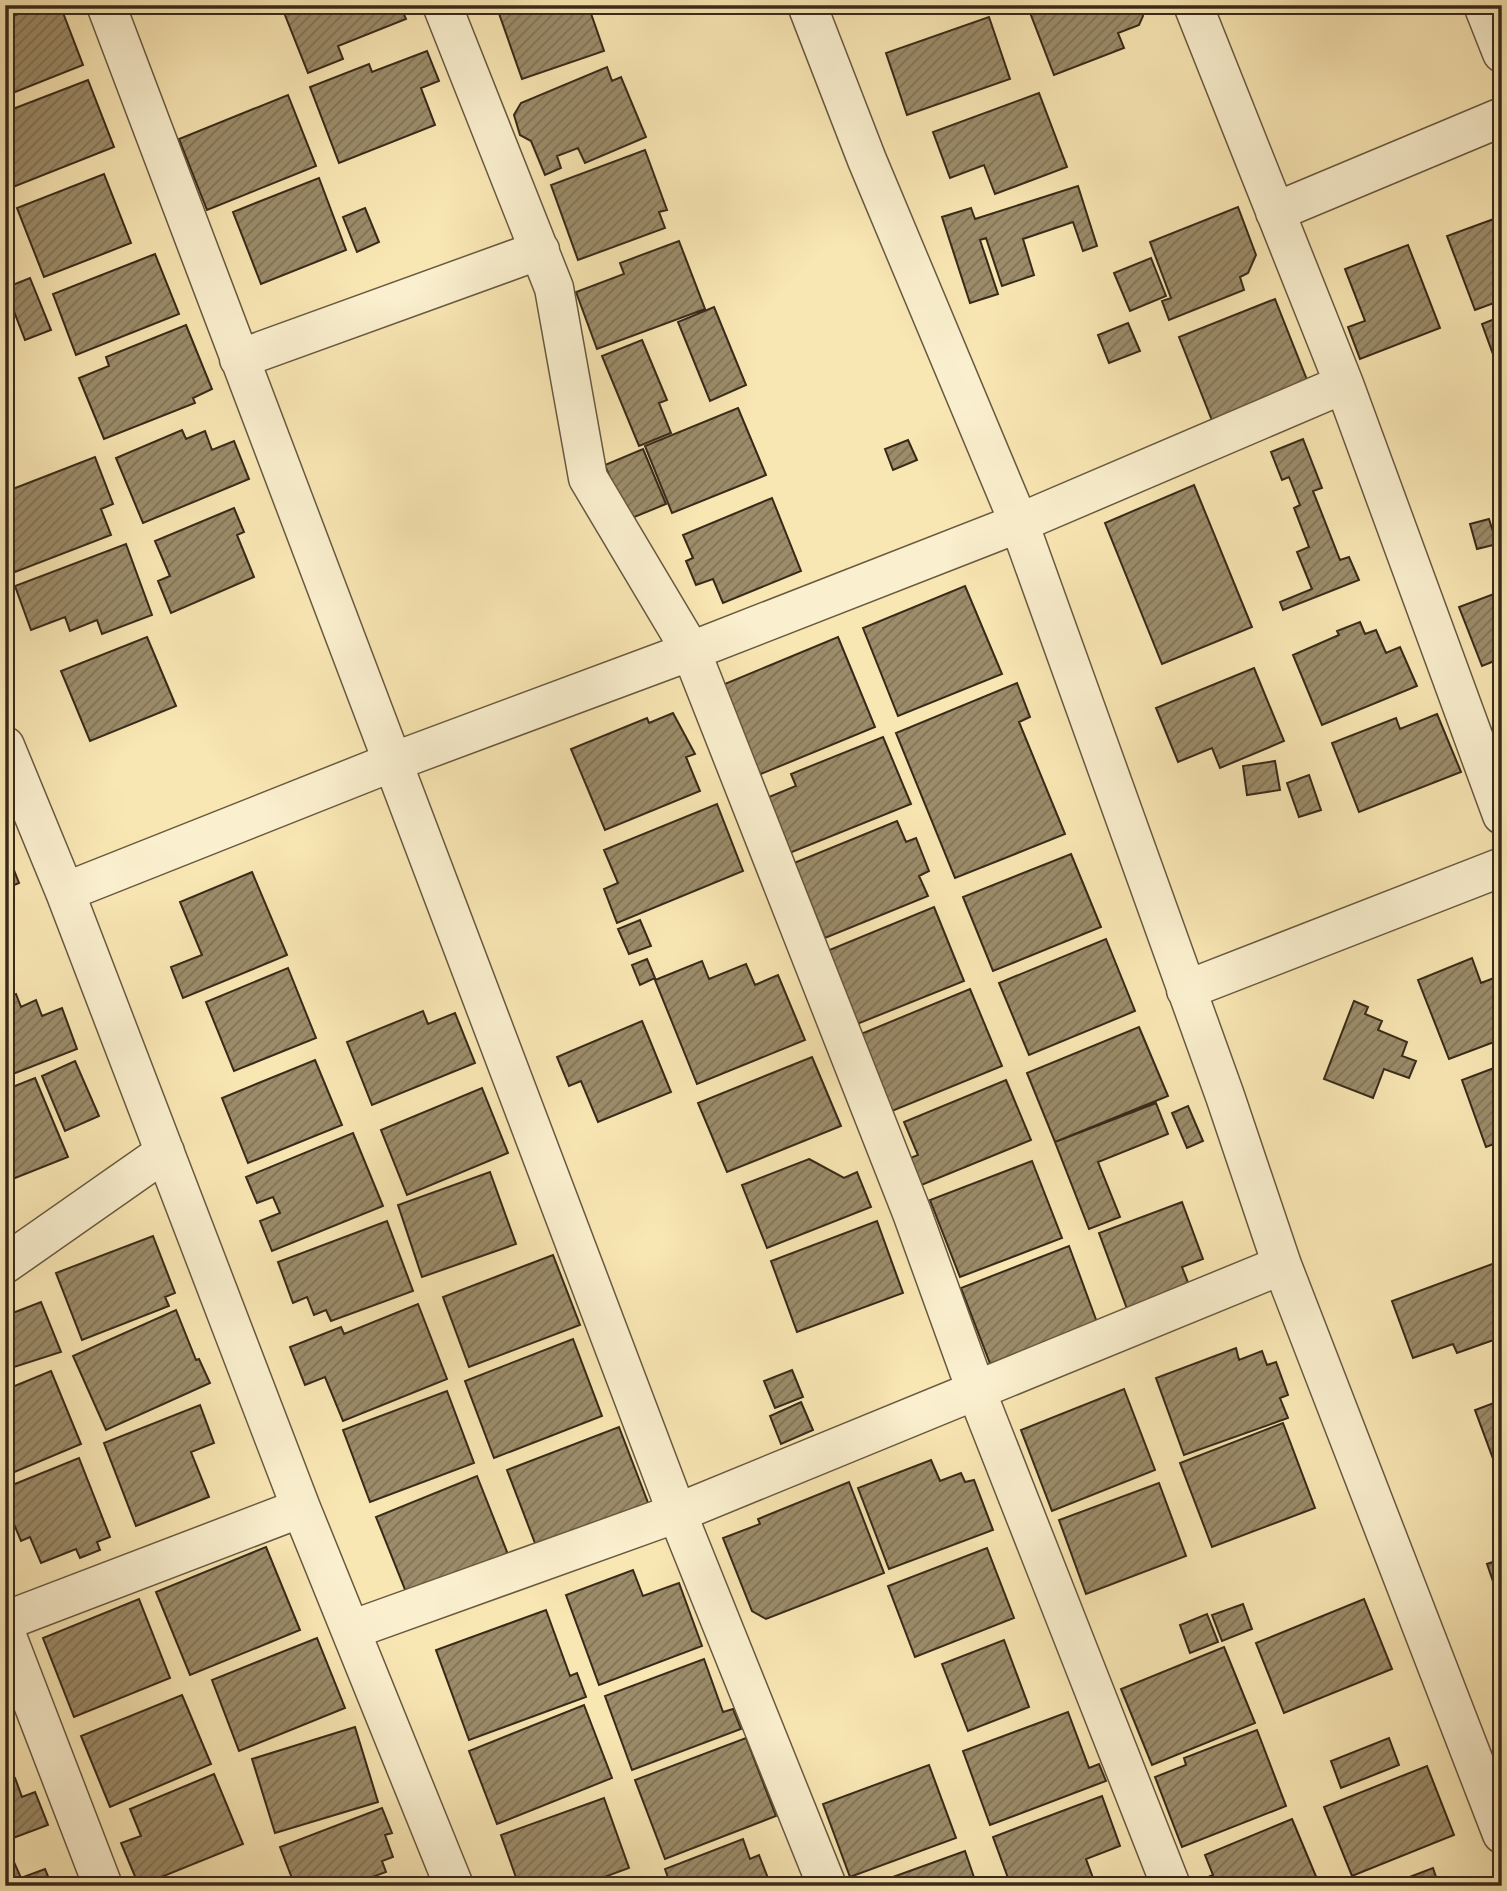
<svg xmlns="http://www.w3.org/2000/svg" width="1507" height="1891" font-family="'IM FELL English',serif">
<style>
.building{fill:url(#building-hatch);stroke:#382a1a;stroke-width:2}
.lines{fill:none;stroke-linecap:round;stroke-linejoin:round}
.minor-casing{stroke:#685940;stroke-width:41}
.minor{stroke:#faefce;stroke-width:38}
</style>
<defs>
<pattern id="building-hatch" width="6" height="6" patternUnits="userSpaceOnUse" patternTransform="scale(1.75)"><rect width="6" height="6" fill="#9c8c6a"/><path d="M-1 1l2-2M0 6l6-6M5 7l2-2" fill="none" stroke="#807356"/></pattern>
</defs>
<rect width="100%" height="100%" fill="#f8e6b3"/>
<filter id="stains"><feTurbulence type="fractalNoise" baseFrequency=".00286" numOctaves="4"/><feColorMatrix values="0 0 0 0 .2 0 0 0 0 .09 0 0 0 0 .02 0 0 0 .5 -.17"/></filter>
<radialGradient id="worn" r=".72"><stop offset=".6" stop-color="#630" stop-opacity="0"/><stop offset="1" stop-color="#630" stop-opacity=".3"/></radialGradient>
<path class="building" d="M41 5H60L83 65 5 96V19Z
M281 5H400L406 19 338 46 343 59 308 73Z
M496 5H588L604 51 522 79Z
M1040 5H1139L1143 16 1139 25 1118 33 1124 48 1054 75 1029 10Z
M989 17 1010 79 907 115 886 53Z
M427 51 439 81 421 88 435 125 339 163 310 87 369 64 372 72Z
M607 67 612 81 621 77 646 137 585 163 578 148 557 156 561 168 545 175 531 141 520 135 514 115 521 103Z
M88 80 114 147 13 187 5 168V112Z
M1039 93 1067 167 995 194 984 165 950 178 933 132Z
M288 95 316 166 207 210 179 139Z
M645 150 667 210 659 212 665 228 578 260 551 185Z
M104 174 131 243 44 277 17 208Z
M319 178 346 250 261 284 233 212Z
M1078 186 1097 246 1083 251 1073 222 1023 239 1034 275 1002 286 986 238 980 240 998 294 970 303 942 217 971 208 975 219Z
M1238 207 1256 255 1248 273 1240 277 1244 290 1169 320 1162 301 1171 298 1150 242Z
M365 208 379 242 357 252 343 217Z
M1502 216V300L1475 310 1447 236Z
M679 241 705 309 597 349 576 292 624 274 620 263Z
M1408 245 1440 328 1360 359 1348 327 1365 321 1345 269Z
M155 254 179 314 76 355 53 294Z
M1151 258 1166 296 1130 311 1114 273Z
M30 278 51 330 25 340 5 288Z
M1275 299 1309 385 1213 423 1179 337Z
M714 307 746 385 710 401 678 322Z
M1502 316V379L1482 324Z
M1128 323 1140 351 1109 363 1098 335Z
M186 325 212 389 193 398 195 403 104 439 79 378 109 366 106 357Z
M642 340 667 400 659 403 671 433 639 446 602 356Z
M738 408 766 475 672 513 645 446Z
M182 430 186 439 205 431 212 450 234 441 249 479 143 523 116 458Z
M1303 439 1322 488 1313 491 1340 560 1349 557 1359 580 1283 610 1280 602 1312 589 1297 552 1309 547 1294 508 1300 505 1289 477 1282 480 1271 452Z
M908 440 917 460 893 470 885 449Z
M643 449 666 504 627 520 605 465Z
M95 457 113 504 101 509 111 535 15 572 5 547V492Z
M1194 485 1252 627 1162 664 1105 523Z
M772 498 801 571 723 603 713 579 696 585 686 561 693 558 683 535Z
M234 508 244 532 237 535 254 577 171 613 158 581 170 576 155 541Z
M1489 519 1497 544 1477 549 1470 524Z
M126 544 152 615 102 634 97 620 70 631 65 617 31 630 15 586Z
M965 586 1002 674 898 716 863 628Z
M1502 591V658L1482 666 1459 607Z
M1360 622 1365 634 1376 630 1386 653 1400 647 1417 686 1322 725 1293 655 1339 635 1337 631Z
M147 637 176 706 90 741 61 671Z
M838 637 875 727 756 776 720 686Z
M1254 668 1284 741 1220 768 1212 748 1178 762 1156 708Z
M1017 683 1030 717 1019 722 1065 834 955 878 896 733Z
M673 713 695 754 686 757 700 791 605 830 571 749 647 718 649 723Z
M1437 714 1461 772 1359 812 1332 743 1396 718 1400 729Z
M883 737 911 804 787 854 764 799 796 786 791 774Z
M1275 761 1280 790 1247 795 1243 766Z
M1309 775 1321 810 1299 817 1287 783Z
M717 804 743 871 617 923 604 889 618 883 604 850Z
M897 821 906 842 916 838 929 871 919 876 928 896 825 938 794 863Z
M5 847 19 883 5 889Z
M1071 854 1101 927 993 971 963 897Z
M252 872 287 955 183 998 171 967 202 955 180 902Z
M934 907 964 981 857 1024 827 951Z
M640 920 651 946 629 954 618 929Z
M1106 939 1135 1011 1029 1055 999 983Z
M1472 958 1481 983 1502 975V1039L1449 1059 1418 980Z
M647 959 655 978 640 985 632 965Z
M702 961 709 979 746 964 755 985 778 975 805 1040 697 1084 655 980Z
M288 968 316 1038 234 1071 206 1002Z
M970 989 1002 1066 892 1111 861 1034Z
M16 994 21 1007 36 1000 42 1016 62 1008 77 1049 5 1077V999Z
M1354 1001 1368 1007 1365 1014 1382 1021 1378 1030 1407 1042 1402 1056 1416 1061 1409 1078 1384 1069 1373 1098 1324 1079Z
M423 1011 428 1024 455 1013 475 1063 372 1105 347 1042Z
M642 1021 671 1092 598 1122 581 1081 569 1086 557 1057Z
M1139 1027 1168 1096 1055 1142 1027 1073Z
M812 1057 841 1126 727 1172 698 1103Z
M315 1060 342 1125 248 1163 222 1098Z
M75 1061 99 1116 65 1131 42 1076Z
M1502 1065V1141L1486 1147 1462 1080Z
M35 1078 68 1157 5 1182V1090Z
M1006 1080 1031 1140 919 1186 908 1159 918 1155 904 1122Z
M482 1088 508 1153 407 1195 381 1130Z
M1156 1103 1168 1134 1098 1162 1120 1217 1089 1229 1055 1142Z
M1188 1106 1203 1141 1187 1148 1172 1113Z
M353 1133 383 1206 272 1251 260 1221 280 1213 273 1197 257 1203 246 1177Z
M809 1159 844 1178 857 1172 871 1207 767 1248 742 1185Z
M1032 1161 1062 1238 960 1277 930 1200Z
M490 1172 516 1244 422 1277 398 1205Z
M1182 1202 1203 1259 1182 1267 1192 1293 1130 1317 1099 1233Z
M387 1221 413 1291 331 1321 326 1310 314 1315 307 1297 293 1303 278 1262Z
M877 1221 903 1293 797 1332 771 1261Z
M153 1236 175 1293 165 1297 169 1306 82 1340 56 1273Z
M1069 1246 1102 1336 991 1366 961 1288Z
M553 1255 580 1325 469 1367 443 1297Z
M1495 1263 1502 1282V1337L1457 1353 1453 1344 1413 1358 1392 1301Z
M41 1302 61 1352 8 1369 5 1316Z
M418 1304 447 1379 343 1421 325 1377 305 1385 290 1347 341 1327 344 1334Z
M176 1310 196 1360 199 1359 210 1383 106 1430 73 1356Z
M573 1339 602 1416 494 1458 465 1381Z
M1236 1348 1239 1360 1262 1351 1267 1365 1276 1362 1288 1395 1280 1398 1288 1418 1184 1455 1156 1378Z
M792 1370 803 1397 775 1408 764 1381Z
M51 1371 81 1444 5 1476V1390Z
M1124 1389 1155 1470 1052 1511 1021 1430Z
M447 1391 474 1463 370 1502 343 1430Z
M1502 1400V1483L1475 1410Z
M801 1402 813 1430 781 1444 770 1416Z
M200 1405 214 1443 191 1452 209 1497 136 1526 104 1443Z
M1283 1423 1315 1508 1212 1547 1180 1463Z
M619 1427 650 1508 538 1551 507 1470Z
M79 1458 110 1537 97 1542 100 1550 80 1558 76 1549 41 1563 30 1537 21 1541 11 1517 5 1519V1488Z
M931 1460 940 1481 961 1473 965 1482 974 1480 993 1530 889 1569 858 1488Z
M477 1476 511 1562 406 1592 376 1517Z
M849 1482 884 1573 766 1619 752 1611 723 1538 760 1524 758 1519Z
M1159 1483 1186 1556 1086 1594 1059 1520Z
M266 1547 300 1630 190 1675 156 1592Z
M987 1548 1014 1618 915 1657 888 1586Z
M1502 1559V1595L1498 1596 1487 1564Z
M633 1570 643 1596 679 1583 702 1646 599 1685 566 1595Z
M139 1599 170 1678 74 1717 43 1638Z
M1364 1599 1392 1669 1284 1713 1256 1643Z
M1243 1604 1252 1629 1222 1641 1212 1615Z
M546 1610 570 1676 577 1673 586 1697 469 1740 436 1650Z
M1207 1614 1218 1642 1190 1653 1180 1625Z
M317 1638 345 1708 239 1751 212 1680Z
M1004 1640 1029 1707 968 1731 942 1664Z
M1224 1647 1255 1723 1152 1765 1121 1689Z
M704 1659 723 1712 733 1709 741 1729 632 1770 605 1696Z
M182 1695 211 1764 110 1807 81 1736Z
M584 1705 612 1778 497 1824 469 1751Z
M1068 1712 1089 1768 1099 1764 1106 1781 990 1825 963 1751Z
M355 1727 378 1802 275 1833 252 1759Z
M1257 1730 1286 1806 1182 1847 1155 1777 1186 1765 1184 1758Z
M746 1738 776 1816 665 1859 635 1780Z
M1389 1738 1399 1765 1341 1788 1331 1761Z
M929 1765 956 1838 850 1877 823 1804Z
M1427 1766 1454 1835 1352 1876 1324 1807Z
M214 1774 243 1844 139 1886 121 1843 141 1836 130 1809Z
M15 1778 22 1797 35 1792 48 1825 5 1841V1782Z
M1102 1796 1120 1846 1086 1859 1096 1886H1011L993 1837Z
M604 1798 629 1868 580 1886H519L501 1835Z
M382 1808 392 1833 385 1835 393 1857 382 1861 386 1872 372 1877 375 1886H295L280 1847Z
M1292 1819 1320 1886H1197L1196 1882 1213 1875 1205 1855Z
M743 1839 750 1859 759 1855 771 1886H671L665 1869Z
M965 1851 977 1886H868Z
M13 1860 21 1878 45 1869 52 1886H5V1863Z
M1433 1868 1439 1886H1386Z
M641 1877 644 1886H618Z"/>
<g class="lines">
<g class="minor-casing">
<path id="minor" d="M106 5 677 1513 827 1886
M442 5 554 288 588 478 691 651 912 1213 977 1393 1171 1886
M807 5 867 160 1019 523 1225 1096 1282 1265 1502 1834
M1193 5 1344 384 1502 815
M1483 5 1502 53
M1275 212 1502 117
M239 359 540 250
M5 746 65 892 301 1508 454 1886
M65 892 390 763 691 651 1019 523 1344 384
M1186 990 1502 867
M5 1264 165 1152
M5 1621 301 1508
M351 1630 677 1513 1282 1265
M5 1631 103 1886"/>
</g>
<use href="#minor" class="minor"/>
</g>
<rect width="1507" height="1891" fill="none" stroke="#f8e6b3" stroke-width="28"/>
<rect x="7" y="7" width="1493" height="1877" fill="none" stroke="#382a1a" stroke-width="3.5"/>
<rect x="14" y="14" width="1479" height="1863" fill="none" stroke="#382a1a" stroke-width="2"/>
<rect width="100%" height="100%" filter="url(#stains)"/>
<rect width="100%" height="100%" fill="url(#worn)"/>
</svg>
